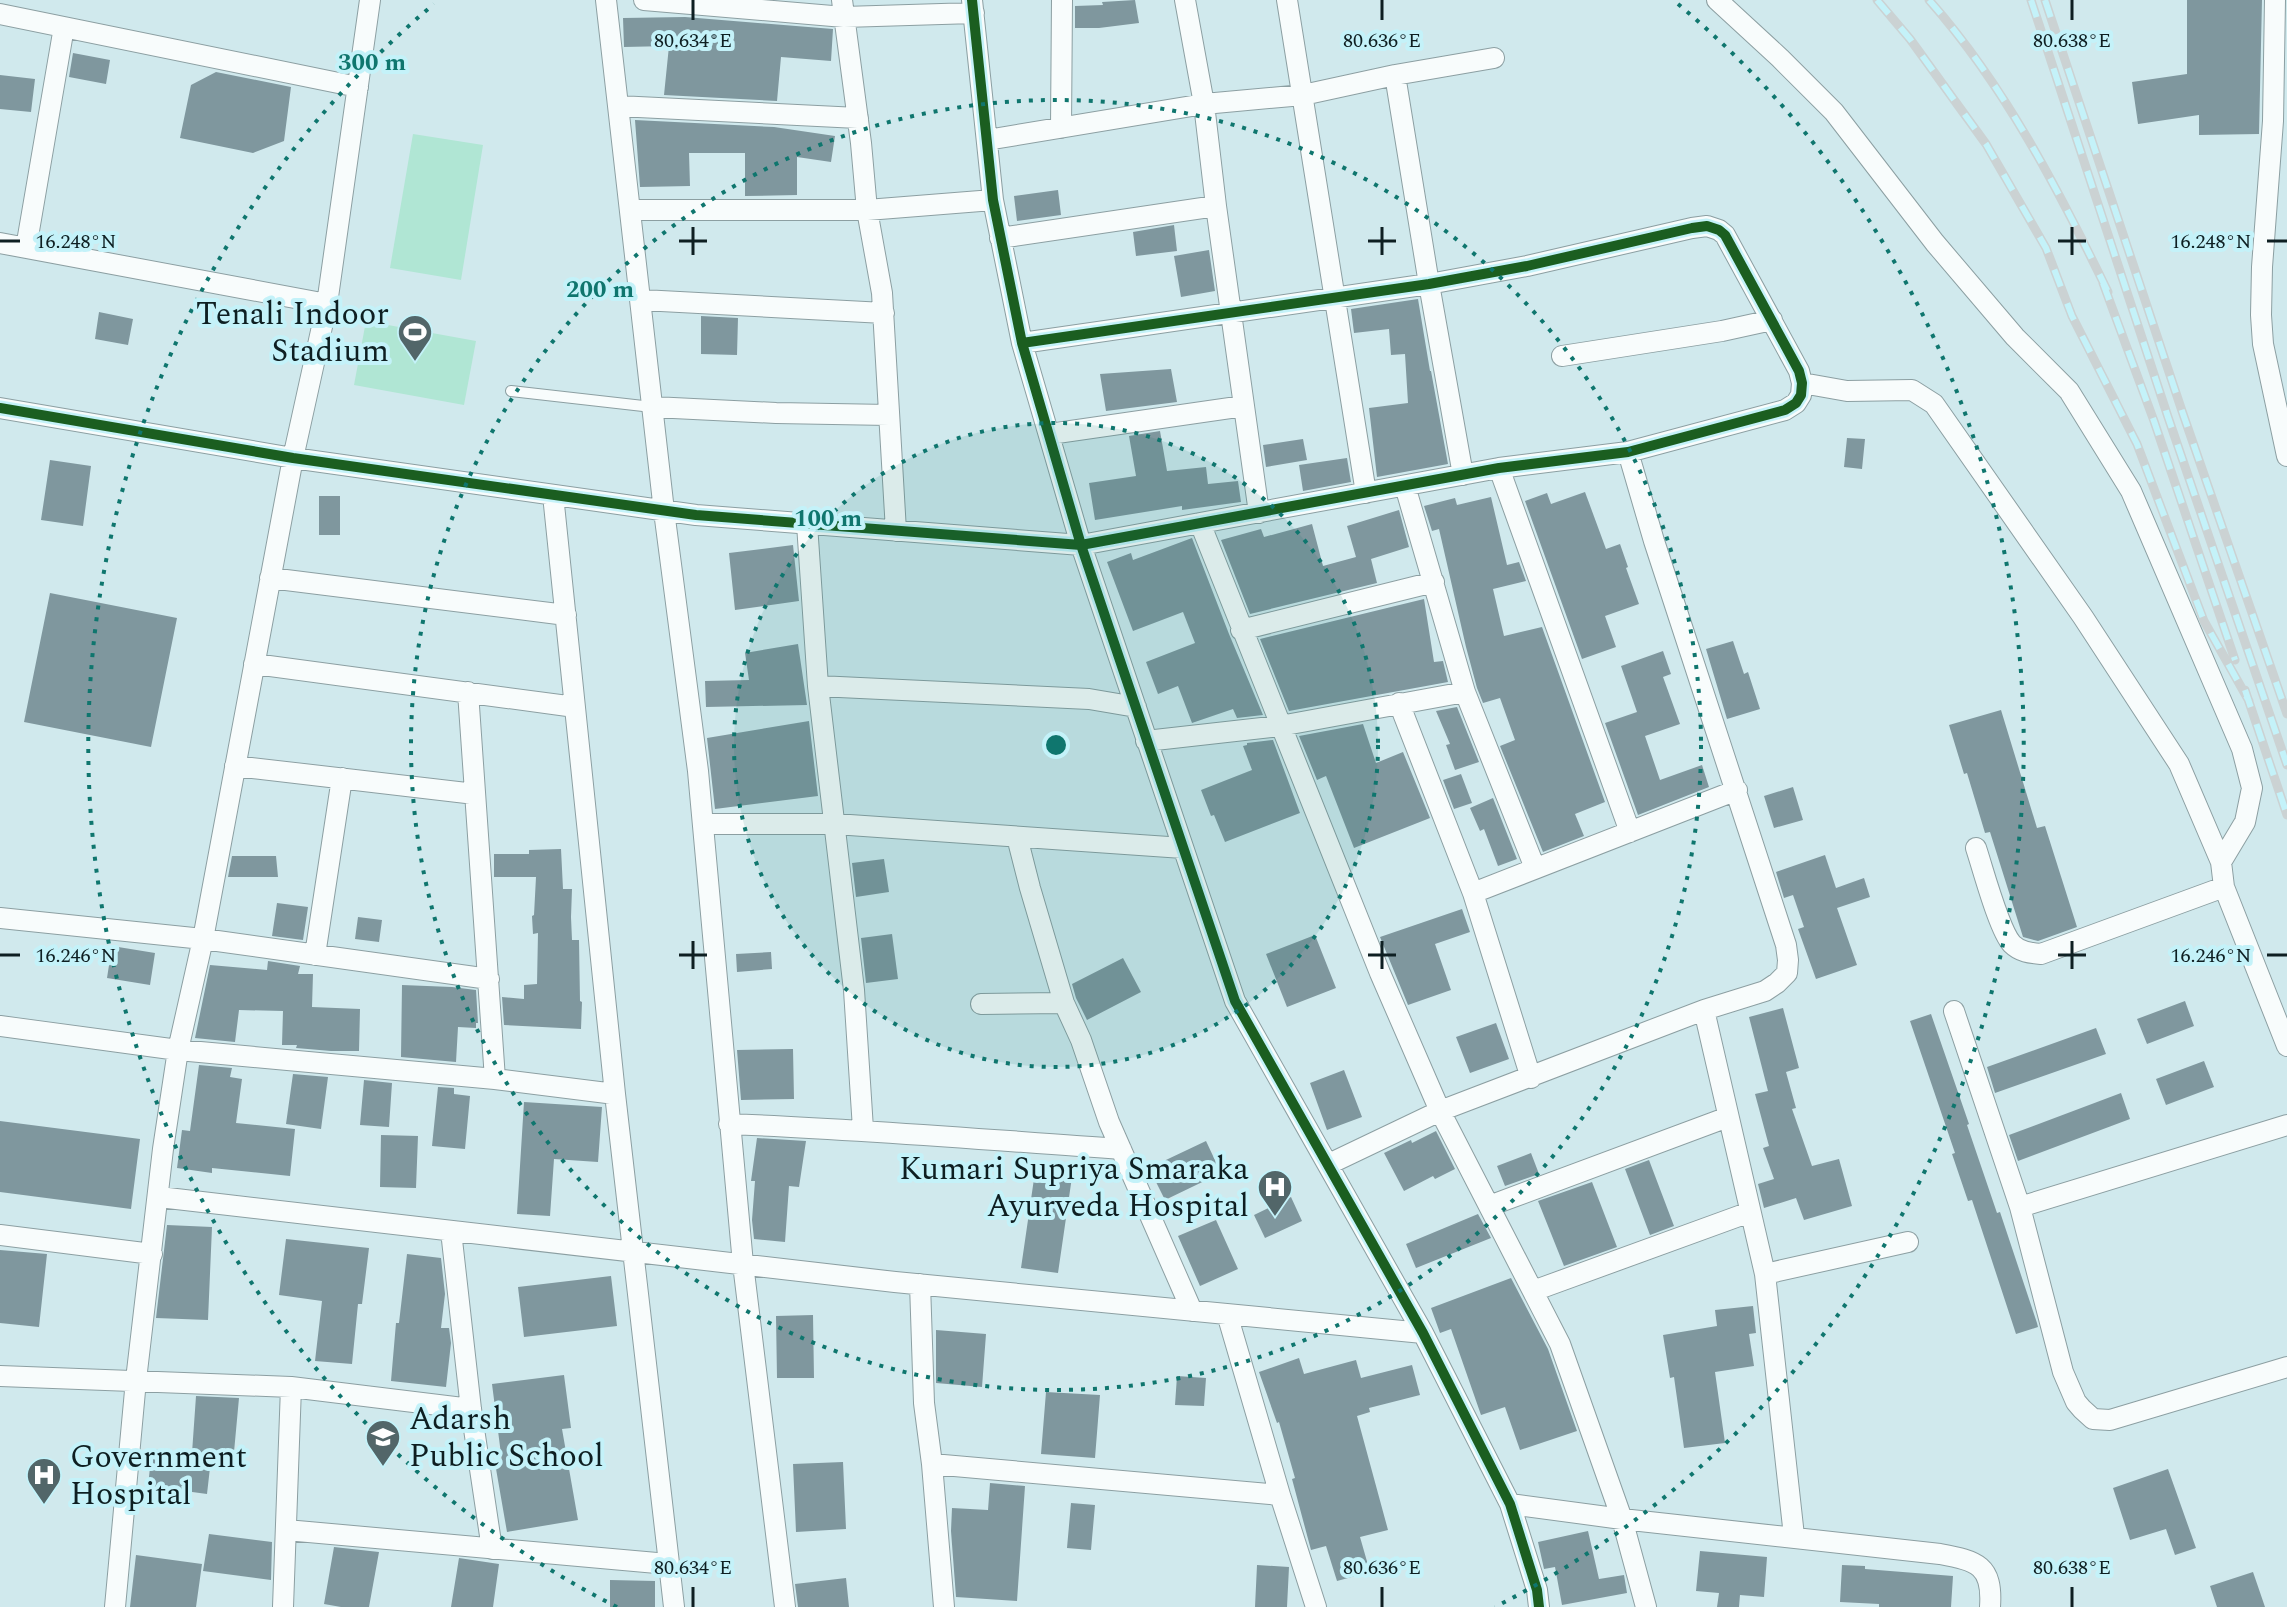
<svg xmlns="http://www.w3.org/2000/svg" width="2287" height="1607" font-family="Spectral,serif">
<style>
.green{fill:#b0e6d4}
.building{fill:#7f979e}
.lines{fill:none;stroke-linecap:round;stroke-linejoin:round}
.lane-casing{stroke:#8c9fa2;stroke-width:12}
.street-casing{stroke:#8c9fa2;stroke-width:22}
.lane{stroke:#f8fcfc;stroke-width:10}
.street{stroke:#f8fcfc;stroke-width:20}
.rail-casing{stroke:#cbd2d3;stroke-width:9}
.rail{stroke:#c4f2f9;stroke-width:6;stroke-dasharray:18;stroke-linecap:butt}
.cycleway-casing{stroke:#c4f2f9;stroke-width:15}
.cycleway{stroke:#1b5e20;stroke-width:10}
.ticks{fill:none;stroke:#0e1f22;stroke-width:3}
.ring{fill:none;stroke:#0f766e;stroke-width:4;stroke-dasharray:4 8}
.labels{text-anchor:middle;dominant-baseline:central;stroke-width:8;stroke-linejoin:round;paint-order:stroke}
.poi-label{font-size:32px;fill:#0e1f22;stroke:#c4f2f9;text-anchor:end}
.ticks-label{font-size:20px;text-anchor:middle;fill:#0e1f22;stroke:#c4f2f9;stroke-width:8;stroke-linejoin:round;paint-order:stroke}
.centre{fill:#0f766e;stroke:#c4f2f9;stroke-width:4}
.ring-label{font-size:24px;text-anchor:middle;font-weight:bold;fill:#0f766e;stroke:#c4f2f9;stroke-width:8;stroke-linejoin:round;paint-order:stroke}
</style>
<rect width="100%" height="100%" fill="#d0e9ed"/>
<path class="green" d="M413 134 483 145 461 280 390 268Z
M366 321 476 341 464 405 354 385Z"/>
<path class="building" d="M1135 0 1139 23 1099 28H1075V6L1103 5 1102 2Z
M2187 0H2262L2259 134 2199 135V115L2138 124 2132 82 2187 74Z
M685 17 833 29 831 61 781 57 777 101 664 95 669 46 624 47 623 18Z
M73 53 110 60 106 84 69 77Z
M216 72 291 87 284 141 253 153 180 138 191 85Z
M0 75 35 79 31 112 0 109Z
M635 120 774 127 835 136 831 162 797 157V195L745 196V153H689L690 186 640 187Z
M1058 190 1061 215 1017 221 1014 196Z
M1174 225 1177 251 1136 256 1133 232Z
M1209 250 1215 291 1181 297 1174 256Z
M1418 299 1430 371H1431L1448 464 1377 477 1369 408 1408 403 1405 354 1391 355 1389 329 1354 333 1351 309Z
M99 312 133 319 128 345 95 339Z
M701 316 738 318 737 355 701 354Z
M1171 369 1177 402 1106 411 1100 374Z
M1160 431 1167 471 1206 467 1208 484 1238 481 1241 502 1182 510V506L1095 520 1089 483 1136 476 1129 436Z
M1847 438 1865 439 1862 469 1844 467Z
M1303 439 1307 460 1266 467 1263 445Z
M1347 458 1351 482 1303 491 1299 465Z
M50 460 91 466 83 526 41 520Z
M1585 492 1606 549 1620 544 1628 567 1626 568 1639 604 1605 616 1616 647 1582 659 1525 501 1547 493 1551 504Z
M319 496H340V535H319Z
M1491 497 1507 565 1519 562 1526 581 1493 589 1504 636 1542 627 1605 802 1575 814 1584 836 1543 852 1500 746 1515 740 1500 698 1483 703 1477 688 1466 647 1439 529 1432 531 1424 506 1455 498 1457 505Z
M1399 510 1409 547 1371 559 1377 583 1250 614 1221 540 1261 529 1264 537 1312 524 1323 566 1356 557 1347 526Z
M1192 538 1229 634 1263 715 1237 718 1233 709 1192 723 1178 686 1158 694 1146 662 1195 643 1183 612 1133 631 1107 562 1131 553 1133 560Z
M793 545 799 601 735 610 729 553Z
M50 593 177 618 151 747 24 722Z
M1424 599 1434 662 1443 661 1448 682 1289 711 1260 639Z
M1733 641 1744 674 1748 672 1760 709 1727 719 1706 649Z
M798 644 807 705 706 707 705 681 749 680 745 653Z
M1663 651 1671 674 1663 677 1680 724 1645 736 1660 780 1702 765 1709 787 1638 815 1605 723 1637 712 1621 666Z
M1457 707 1479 762 1455 770 1446 745 1450 744 1436 711Z
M2001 710 2037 828 2045 826 2077 927 2038 941 2023 937 1990 832 1985 833 1967 773 1964 774 1949 725Z
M809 721 818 796 715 809 707 738Z
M1363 724 1376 763 1403 752 1430 818 1354 848 1326 776 1317 780 1299 736Z
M1273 740 1300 813 1225 842 1214 815 1211 816 1201 790 1252 770 1243 746 1247 745V743Z
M1461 774 1472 803 1454 809 1443 780Z
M1793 787 1803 820 1774 828 1764 796Z
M1493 798 1517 859 1498 866 1484 829 1480 831 1470 808Z
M561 849 563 889H572L571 917 572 940H579L580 1001 582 1002 581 1029 504 1025 502 997 524 999V985L537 984 538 933 533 934 532 916 534 915 536 877H494V854H529V850Z
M1825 855 1836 888 1864 878 1870 897 1837 908 1857 965 1816 979 1798 929 1804 927 1793 895 1784 898 1776 872Z
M232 856H276L278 877H228Z
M884 859 889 892 856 897 852 863Z
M277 903 308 907 303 940 272 936Z
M1462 909 1470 932 1435 944 1451 990 1408 1005 1380 937Z
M358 917 382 920 379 942 355 939Z
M892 934 898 979 866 983 861 938Z
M1315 935 1336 988 1287 1007 1266 954Z
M112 946 155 953 150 985 107 978Z
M771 952 772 969 737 972 736 954Z
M1123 958 1141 992 1087 1020 1076 998 1072 984Z
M268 961 300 966 298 974H313L312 1007 360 1009 359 1051H331L296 1048 297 1045H282L283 1011 239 1010 235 1042 195 1038 210 965 267 970Z
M402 985 452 987 476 990 478 1023H476V1028L458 1027 456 1062 401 1057Z
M2185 1001 2194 1026 2147 1044 2137 1019Z
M1783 1008 1799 1068 1786 1072 1796 1108 1792 1109 1812 1166 1839 1159 1852 1206 1804 1220 1796 1198 1764 1208 1758 1184 1774 1179 1763 1148 1769 1146 1755 1094 1768 1091 1749 1017Z
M1931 1014 1969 1124 1967 1125 1997 1213 2000 1212 2037 1323 2038 1327 2016 1334 1972 1200 1968 1201 1952 1154 1955 1153 1910 1021Z
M1496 1023 1509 1059 1470 1073 1456 1037Z
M2096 1028 2106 1054 1995 1093 1987 1067Z
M793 1049 794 1099 741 1100 737 1050Z
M2204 1061 2214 1087 2166 1105 2156 1079Z
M199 1065 232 1068 230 1077 242 1079 236 1123 295 1129 290 1176 212 1168V1173L177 1168 182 1130 190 1131Z
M1344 1070 1362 1117 1327 1130 1310 1083Z
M293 1074 328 1077 321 1129 286 1124Z
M364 1080 392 1083 389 1127 360 1125Z
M438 1087 454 1088V1094L470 1096 465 1149 432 1146Z
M2121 1093 2130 1119 2018 1161 2009 1135Z
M524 1102 602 1107 598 1162 554 1159 550 1216 517 1214Z
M0 1121 140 1139 131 1209 0 1192Z
M1436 1131 1455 1169 1435 1179 1433 1176 1404 1191 1384 1153 1411 1140 1412 1143Z
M381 1135 418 1136 416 1188 380 1187Z
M757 1138 806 1141 799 1187 789 1186 785 1242 754 1239 752 1220 755 1181H751Z
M1206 1141 1221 1173 1165 1200 1149 1168Z
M1531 1153 1539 1174 1505 1186 1497 1166Z
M1649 1160 1674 1226 1650 1235 1625 1169Z
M1036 1165 1073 1170 1058 1273 1021 1268Z
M1592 1182 1617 1247 1564 1266 1538 1201Z
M1291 1197 1302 1221 1265 1238 1254 1215Z
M1478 1214 1491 1238 1416 1268 1406 1244Z
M1216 1220 1238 1269 1200 1286 1178 1236Z
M167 1225 212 1227 208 1320 156 1318Z
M286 1239 369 1248 362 1304H358L352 1364 315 1361 322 1301 279 1295Z
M0 1250 47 1254 39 1327 0 1323Z
M407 1254 441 1258 445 1294 441 1328H449L451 1343 446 1387 391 1381 396 1323H399Z
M611 1276 617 1326 524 1337 518 1287Z
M1511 1278 1548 1349 1577 1431 1520 1450 1505 1407 1481 1415 1451 1329 1440 1333 1431 1308Z
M1753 1306 1756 1333 1749 1334 1754 1366 1715 1372 1725 1443 1684 1448 1674 1377 1670 1378 1663 1335 1717 1326 1715 1310Z
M813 1315 814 1378H777L776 1316Z
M936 1330 986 1334 982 1387 936 1383Z
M1299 1358 1304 1374 1356 1360 1361 1378 1412 1365 1420 1395 1369 1408 1370 1412 1357 1416 1388 1530 1360 1537 1370 1572 1337 1581 1326 1546 1311 1550 1292 1479 1295 1478 1279 1422 1277 1423 1259 1372Z
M564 1375 571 1428 562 1429 578 1520 507 1532 495 1463 502 1462 492 1384Z
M1177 1376 1206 1378 1204 1406 1175 1405Z
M1046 1392 1100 1395 1095 1458 1041 1454Z
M196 1396 239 1398 234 1452 212 1450 207 1494 148 1486 152 1449 192 1453Z
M843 1462 846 1529 796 1532 793 1464Z
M2168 1469 2196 1548 2175 1555 2166 1529 2130 1540 2113 1488Z
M990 1483 1025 1486 1017 1601 956 1597 951 1531 952 1508 988 1510Z
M1071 1503 1095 1505 1091 1550 1067 1548Z
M1588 1531 1599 1579 1624 1575 1627 1593 1562 1605 1555 1567 1544 1569 1538 1542Z
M209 1534 272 1542 271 1580 203 1571Z
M334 1547 379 1552 369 1607H341L324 1604Z
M1700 1551 1767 1557 1764 1597 1740 1595 1739 1607H1717L1719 1593 1696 1591Z
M136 1555 202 1564 196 1607H130Z
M459 1558 499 1564 493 1607H451Z
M1257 1565 1289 1567 1287 1607H1255Z
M1842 1565 1865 1566V1569L1953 1576 1951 1607H1879V1604L1840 1602Z
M2253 1572 2265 1607H2217L2210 1586Z
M846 1578 849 1607H798L795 1584Z
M610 1580 655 1581V1607H610Z"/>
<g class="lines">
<g class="lane-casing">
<path id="lane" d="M511 391 652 407"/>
</g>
<g class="street-casing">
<path id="street" d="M606 0 664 511 698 771 743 1264 785 1607
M644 0 844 17 974 13
M842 0 861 143 867 210 882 293 896 531
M972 0 993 200 1022 343 1081 545 1235 1001 1423 1333 1510 1504 1537 1590 1539 1607
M1185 0 1204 104 1216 206 1259 513
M1287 0 1366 493
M1717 0 1780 58 1834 112 1935 243 2015 337 2069 391 2131 491 2242 749 2252 788 2245 822 2221 862 2224 887
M2275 0 2273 121 2262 267 2261 315 2263 344 2287 456
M0 14 358 87
M1395 75 1429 284 1463 475
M618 106 858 118
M1061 128 1062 0
M987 140 1204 104 1303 95 1395 75 1494 58
M630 210H867L993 200
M1000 238 1216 206
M0 243 327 304
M26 248 64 27
M642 300 884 313
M1562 356 1722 331 1772 320
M1802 383 1847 391 1912 390 1934 404 2083 617 2179 764 2221 862
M653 407 776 413 889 415
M0 408 293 458 696 515 1081 545 1499 468 1628 452 1785 410 1796 403 1801 395 1802 383 1799 371 1725 235 1719 230 1707 226 1692 228 1527 266 1429 284 1022 343
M1050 434 1244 406
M1499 468 1630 832
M1405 486 1465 692 1535 868
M553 495 615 1094 674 1607
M1200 523 1380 973 1440 1111 1560 1344 1622 1519 1646 1607
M807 524 818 686 854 990 863 1129
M270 578 566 615
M1241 630 1434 582
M254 664 575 707
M818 686 1089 699 1136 707
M468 692 495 1079
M1399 703 1473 893 1531 1078
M1146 741 1280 726 1465 692
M235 766 475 794
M703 824H835L1183 848
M1017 837 1030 888 1064 1003 1081 1040 1109 1122 1192 1311
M1976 848C1983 869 1999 930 2012 944 2020 952 2030 953 2041 954L2224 887 2287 1046
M1473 893 1737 790
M0 918 203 939 489 979
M315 955 342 778
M981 1004 1064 1003
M1704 1010 1765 1274 1794 1536
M1954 1011 2020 1207 2063 1372 2076 1402 2082 1409 2093 1419 2110 1420 2287 1367
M0 1026 178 1050 495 1079 615 1094
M729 1124C860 1129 990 1140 1121 1149
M1329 1164 1440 1111 1704 1010 1765 991 1777 983 1787 973 1788 960 1786 945 1654 541 1628 452
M159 1197 895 1282 1423 1333
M1489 1206 1728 1117
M2020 1207 2287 1125
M451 1231 471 1409 492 1549
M0 1235 152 1254
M1765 1274 1908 1242
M920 1284 924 1403 932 1464 944 1607
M1533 1291 1750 1212
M1227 1314 1280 1495 1316 1607
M0 1376 291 1387 471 1409
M932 1464 1280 1495
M1510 1504 1622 1519 1940 1554C1977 1561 1993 1565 1990 1607
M286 1530 668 1564
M115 1607 136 1380 163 1149 178 1050 203 939 293 458 327 304 370 0
M283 1607 291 1387"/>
</g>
<use href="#lane" class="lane"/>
<use href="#street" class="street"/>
<g class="rail-casing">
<path id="rail" d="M1877 0 1910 39 1986 144 2046 248 2072 316 2137 444 2204 621 2249 701
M1929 0C2005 86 2058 189 2108 292
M2031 0 2168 417 2287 765
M2045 0 2182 411 2287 714
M2103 283 2154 421 2235 660
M2245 690 2287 815"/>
</g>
<use href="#rail" class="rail"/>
<g class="cycleway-casing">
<path id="cycleway" d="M972 0 993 200 1022 343 1081 545 1235 1001 1423 1333 1510 1504 1537 1590 1539 1607
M0 408 293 458 696 515 1081 545 1499 468 1628 452 1785 410 1796 403 1801 395 1802 383 1799 371 1725 235 1719 230 1707 226 1692 228 1527 266 1429 284 1022 343"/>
</g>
<use href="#cycleway" class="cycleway"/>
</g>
<path class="ticks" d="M693 0V20M1382 0V20M2072 0V20M693 227V255M1382 227V255M2072 227V255M0 241H20M679 241H707M1368 241H1396M2058 241H2086M2267 241H2287M693 941V969M1382 941V969M2072 941V969M0 955H20M679 955H707M1368 955H1396M2058 955H2086M2267 955H2287M693 1587V1607M1382 1587V1607M2072 1587V1607"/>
<circle cx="1056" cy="745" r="322" fill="#0f766e" fill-opacity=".12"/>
<g class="ring">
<circle cx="1056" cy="745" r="322"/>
<circle cx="1056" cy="745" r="645"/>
<path d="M617 1607A967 967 0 0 1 434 4M1678 4A967 967 0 0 1 1495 1607"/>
</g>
<defs>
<g id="stadium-pin" transform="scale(1.8)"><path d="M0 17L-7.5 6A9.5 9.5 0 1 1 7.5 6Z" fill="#526669" stroke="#c4f2f9"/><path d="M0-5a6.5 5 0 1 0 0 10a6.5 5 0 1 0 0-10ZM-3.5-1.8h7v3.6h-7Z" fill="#fff"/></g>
<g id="hospital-pin" transform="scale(1.8)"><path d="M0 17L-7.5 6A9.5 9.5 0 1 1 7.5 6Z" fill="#526669" stroke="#c4f2f9"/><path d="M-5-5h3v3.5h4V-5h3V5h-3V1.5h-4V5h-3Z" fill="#fff"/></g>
<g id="school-pin" transform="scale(1.8)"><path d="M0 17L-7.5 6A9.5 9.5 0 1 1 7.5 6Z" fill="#526669" stroke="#c4f2f9"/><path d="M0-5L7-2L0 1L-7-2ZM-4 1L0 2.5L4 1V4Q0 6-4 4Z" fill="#fff"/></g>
</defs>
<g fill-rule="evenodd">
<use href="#stadium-pin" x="415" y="332"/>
<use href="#hospital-pin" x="1275" y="1187"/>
<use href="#school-pin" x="383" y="1437"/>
<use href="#hospital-pin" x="44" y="1475"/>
</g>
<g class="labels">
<g class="poi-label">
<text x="389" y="314">Tenali Indoor<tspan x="389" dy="37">Stadium</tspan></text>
<text x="1249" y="1169">Kumari Supriya Smaraka<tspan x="1249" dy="37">Ayurveda Hospital</tspan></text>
<text x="409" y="1419" text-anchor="start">Adarsh<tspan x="409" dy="37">Public School</tspan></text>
<text x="70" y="1457" text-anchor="start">Government<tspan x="70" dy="37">Hospital</tspan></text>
</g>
</g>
<g class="ticks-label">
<text x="693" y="47">80.634°E</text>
<text x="1382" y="47">80.636°E</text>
<text x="2072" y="47">80.638°E</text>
<text x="76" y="248">16.248°N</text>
<text x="2211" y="248">16.248°N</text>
<text x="76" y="962">16.246°N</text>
<text x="2211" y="962">16.246°N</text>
<text x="693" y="1574">80.634°E</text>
<text x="1382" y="1574">80.636°E</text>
<text x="2072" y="1574">80.638°E</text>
</g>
<circle cx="1056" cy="745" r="12" class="centre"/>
<g class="ring-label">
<text x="372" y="70">300 m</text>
<text x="600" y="297">200 m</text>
<text x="828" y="526">100 m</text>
</g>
</svg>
